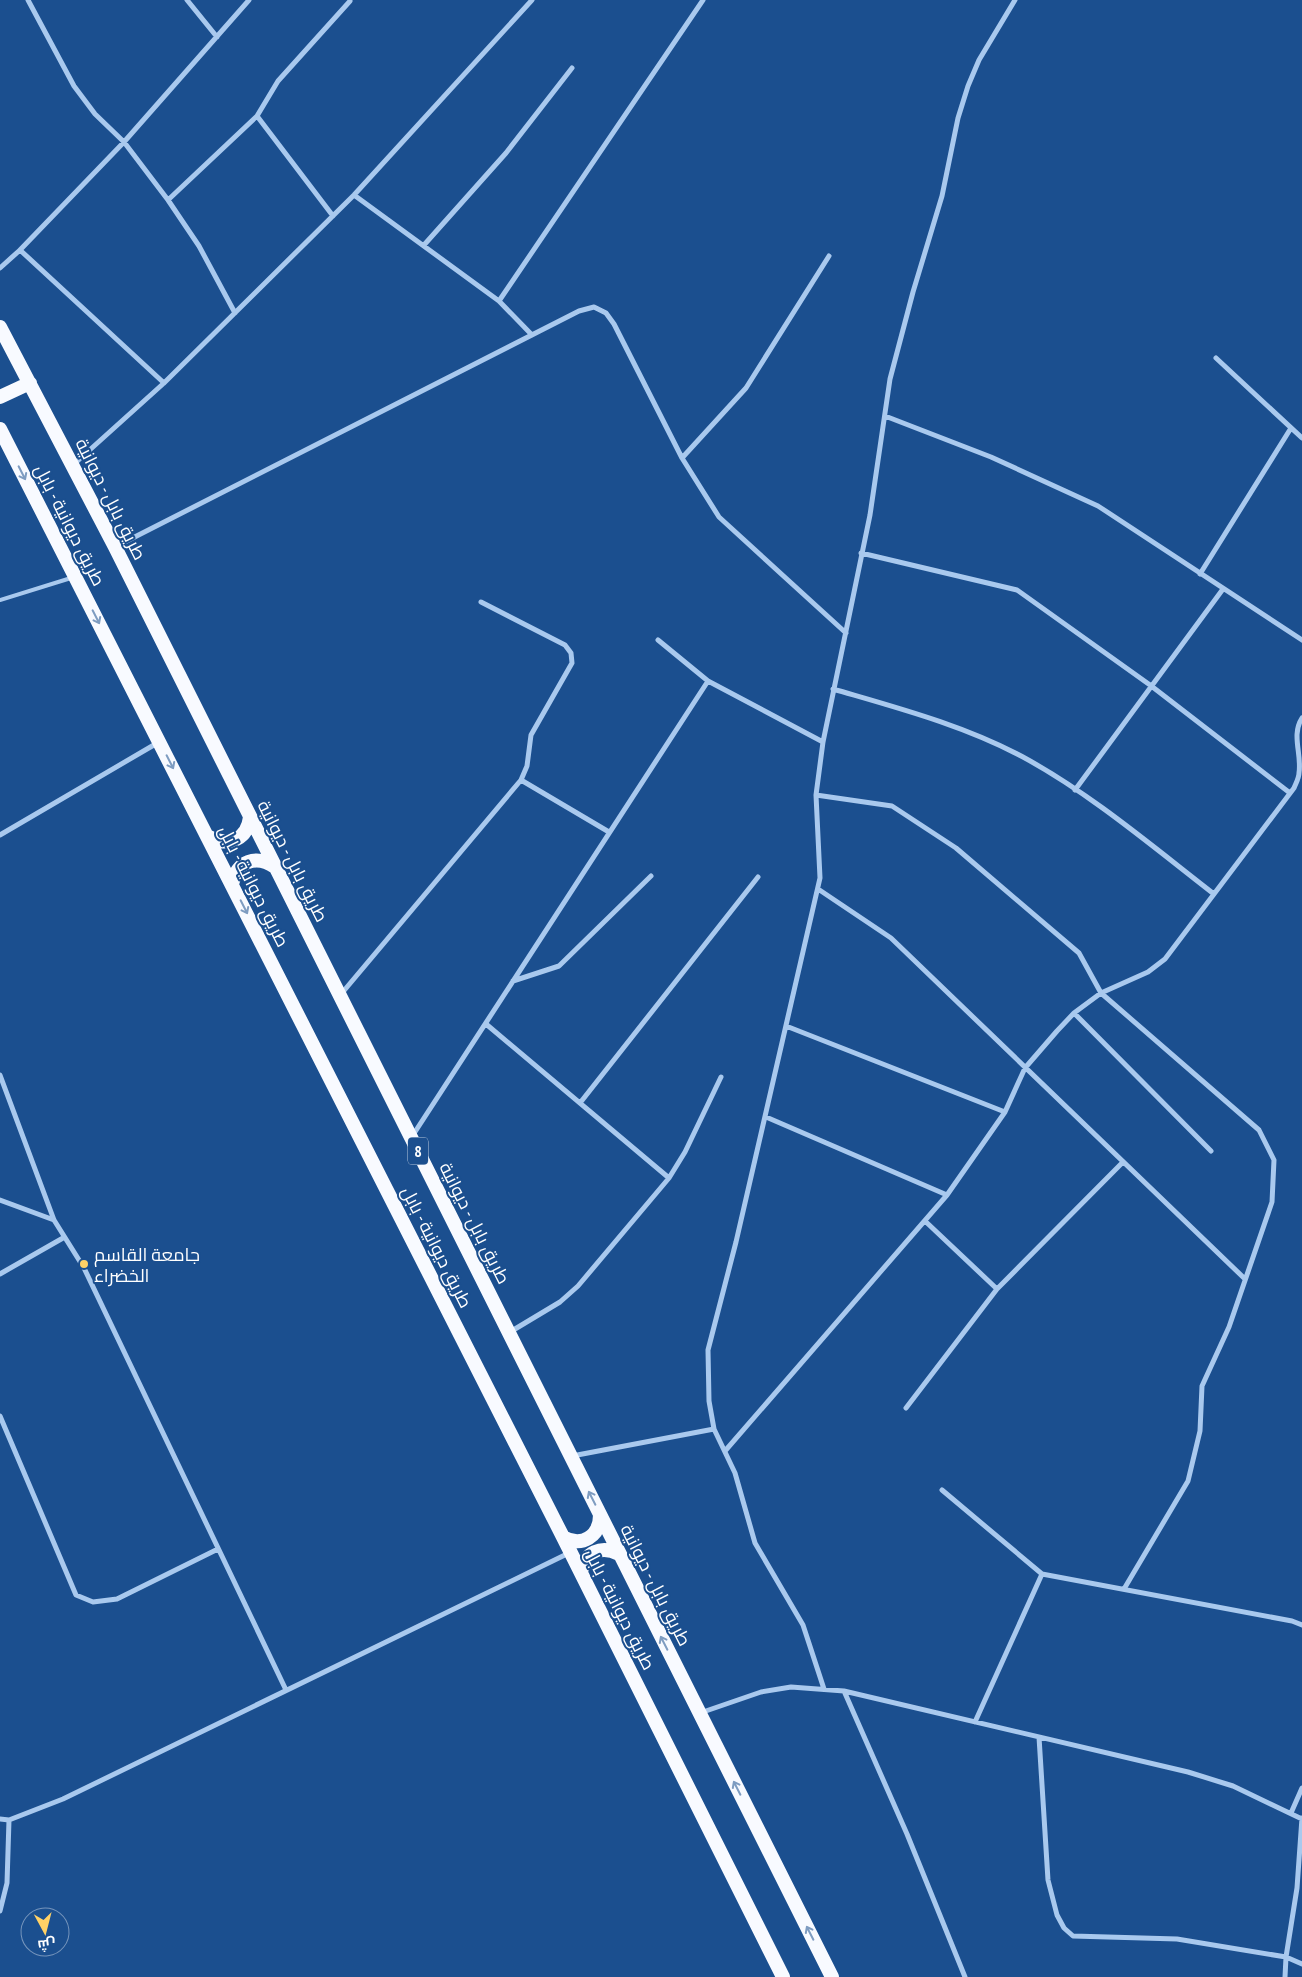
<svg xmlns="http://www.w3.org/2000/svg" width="1302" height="1977" font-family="'PT Sans Narrow',Cairo,sans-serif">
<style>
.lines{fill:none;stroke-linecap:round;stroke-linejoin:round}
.service{stroke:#a9c9ee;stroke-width:4}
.minor{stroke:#a9c9ee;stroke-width:5}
.trunk{stroke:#f8faff;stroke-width:14}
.oneway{stroke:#7e9cc1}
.poi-dot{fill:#ffd166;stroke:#1b4f8f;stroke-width:2}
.labels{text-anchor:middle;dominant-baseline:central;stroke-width:4;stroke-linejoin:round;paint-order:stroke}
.shield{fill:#1b4f8f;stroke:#bbcadd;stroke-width:1}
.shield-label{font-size:16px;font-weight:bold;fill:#fff}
.street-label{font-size:18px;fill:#fff;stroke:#1b4f8f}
.poi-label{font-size:18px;fill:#fff;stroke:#1b4f8f;text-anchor:start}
</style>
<rect width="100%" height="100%" fill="#1b4f8f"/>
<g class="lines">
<path class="service" d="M0 600 71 578"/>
<path class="minor" d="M28 0 74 86 95 114 124 142 168 200 199 246 235 313
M187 0 217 37
M257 116 333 216
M354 195 499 301 532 335
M168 200 257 116 278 81 350 1
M424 245 506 153 572 68
M20 250 164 383
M0 268 20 250 124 142 249 0
M499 301 703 0
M1216 358 1302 438
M885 416 991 457 1098 506 1302 640
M682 458 746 388 829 256
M73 465 164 383 354 195 532 0
M115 547 579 311 594 307 606 313 614 324 682 458 719 517 846 633
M861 553 1017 590 1150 685 1290 793
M1200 574 1291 428
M658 640 708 681 823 742
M833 689C898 708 963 725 1023 757 1091 794 1152 846 1214 894
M521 780 609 832
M1075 790 1223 589
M816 795 892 806 956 848 1079 953 1101 993 1259 1130 1274 1160 1272 1202 1229 1327 1202 1386 1200 1431 1188 1481 1124 1589
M0 835 159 742
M818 889 891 938 1245 1279
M513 981 559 966 651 876
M342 993 521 780 527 766 531 735 572 663 571 653 565 645 481 602
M1074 1013 1211 1151
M486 1024 669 1178
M786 1026 1005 1112
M0 1075 54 1220 84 1268 286 1690
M580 1103 758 877
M766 1117 947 1195
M413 1135 708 681
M0 1200 54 1220
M925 1221 997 1289
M0 1274 63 1238
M510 1332 560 1302 578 1286 669 1178 685 1152 721 1077
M906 1408 997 1289 1123 1162
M0 1416 76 1595 93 1602 117 1599 218 1549
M725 1451 947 1195 1005 1112 1025 1068 1057 1031 1074 1013 1101 993 1148 972 1165 959 1294 788C1296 783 1299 778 1299 773 1302 754 1291 735 1302 718
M572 1456 714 1429
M942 1490 1042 1574 975 1722
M1042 1574 1292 1621 1302 1625
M824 1689 803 1625 755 1543 735 1473 714 1429 709 1401 708 1350 736 1242 820 878 816 795 823 742 870 515 890 379 913 292 942 196 958 118 968 86 979 60 1015 0
M844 1691 907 1834 965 1977
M700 1713 761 1692 791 1687 844 1691 1188 1772 1233 1786 1302 1819
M1039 1737 1048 1880 1057 1915 1064 1928 1073 1936 1177 1939 1286 1957 1302 1964
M1291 1813 1302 1788
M0 1819 9 1820 63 1799 569 1553
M0 1911 7 1883 9 1820
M1285 1977 1286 1957 1297 1888 1302 1818"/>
<path class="trunk" d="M0 327 115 547 832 1977
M0 397 30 383
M0 429 563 1537 783 1977
M207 836C227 847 247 841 250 817
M232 884C237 861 256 854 275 867
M563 1537C582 1548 600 1536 600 1515
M581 1572C585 1552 601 1545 619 1554"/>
</g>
<defs><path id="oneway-shaft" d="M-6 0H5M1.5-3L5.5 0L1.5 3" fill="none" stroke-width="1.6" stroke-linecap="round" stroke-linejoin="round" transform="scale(1.25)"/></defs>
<g class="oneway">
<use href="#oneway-shaft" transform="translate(22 473) rotate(63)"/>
<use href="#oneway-shaft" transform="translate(96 617) rotate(63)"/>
<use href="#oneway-shaft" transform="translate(170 762) rotate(63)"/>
<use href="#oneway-shaft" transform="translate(244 907) rotate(63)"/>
<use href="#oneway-shaft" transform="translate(592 1498) rotate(-117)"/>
<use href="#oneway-shaft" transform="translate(664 1643) rotate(-117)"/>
<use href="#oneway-shaft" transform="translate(737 1788) rotate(-117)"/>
<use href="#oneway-shaft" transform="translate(810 1933) rotate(-117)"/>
</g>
<circle class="poi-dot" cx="84" cy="1264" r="5"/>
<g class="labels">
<rect class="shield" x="408" y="1137.5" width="20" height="27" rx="4"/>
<g class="shield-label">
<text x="418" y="1151">8</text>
</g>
<g class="street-label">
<text transform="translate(111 499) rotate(63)">طريق بابل - ديوانية</text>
<text transform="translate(70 525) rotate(63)">طريق ديوانية - بابل</text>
<text transform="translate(293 861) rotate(63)">طريق بابل - ديوانية</text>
<text transform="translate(254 886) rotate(63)">طريق ديوانية - بابل</text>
<text transform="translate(475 1223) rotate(63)">طريق بابل - ديوانية</text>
<text transform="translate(437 1247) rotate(63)">طريق ديوانية - بابل</text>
<text transform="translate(656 1585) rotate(63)">طريق بابل - ديوانية</text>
<text transform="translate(620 1609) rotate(63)">طريق ديوانية - بابل</text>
</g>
<g class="poi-label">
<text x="94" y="1254">جامعة القاسم<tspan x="94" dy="21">الخضراء</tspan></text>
</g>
</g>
<g transform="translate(45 1932) rotate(173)"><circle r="24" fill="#1b4f8f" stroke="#7695bc"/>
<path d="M0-4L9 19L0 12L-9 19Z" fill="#ffd166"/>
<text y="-8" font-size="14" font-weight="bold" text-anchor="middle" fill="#ffffff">ش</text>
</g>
</svg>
